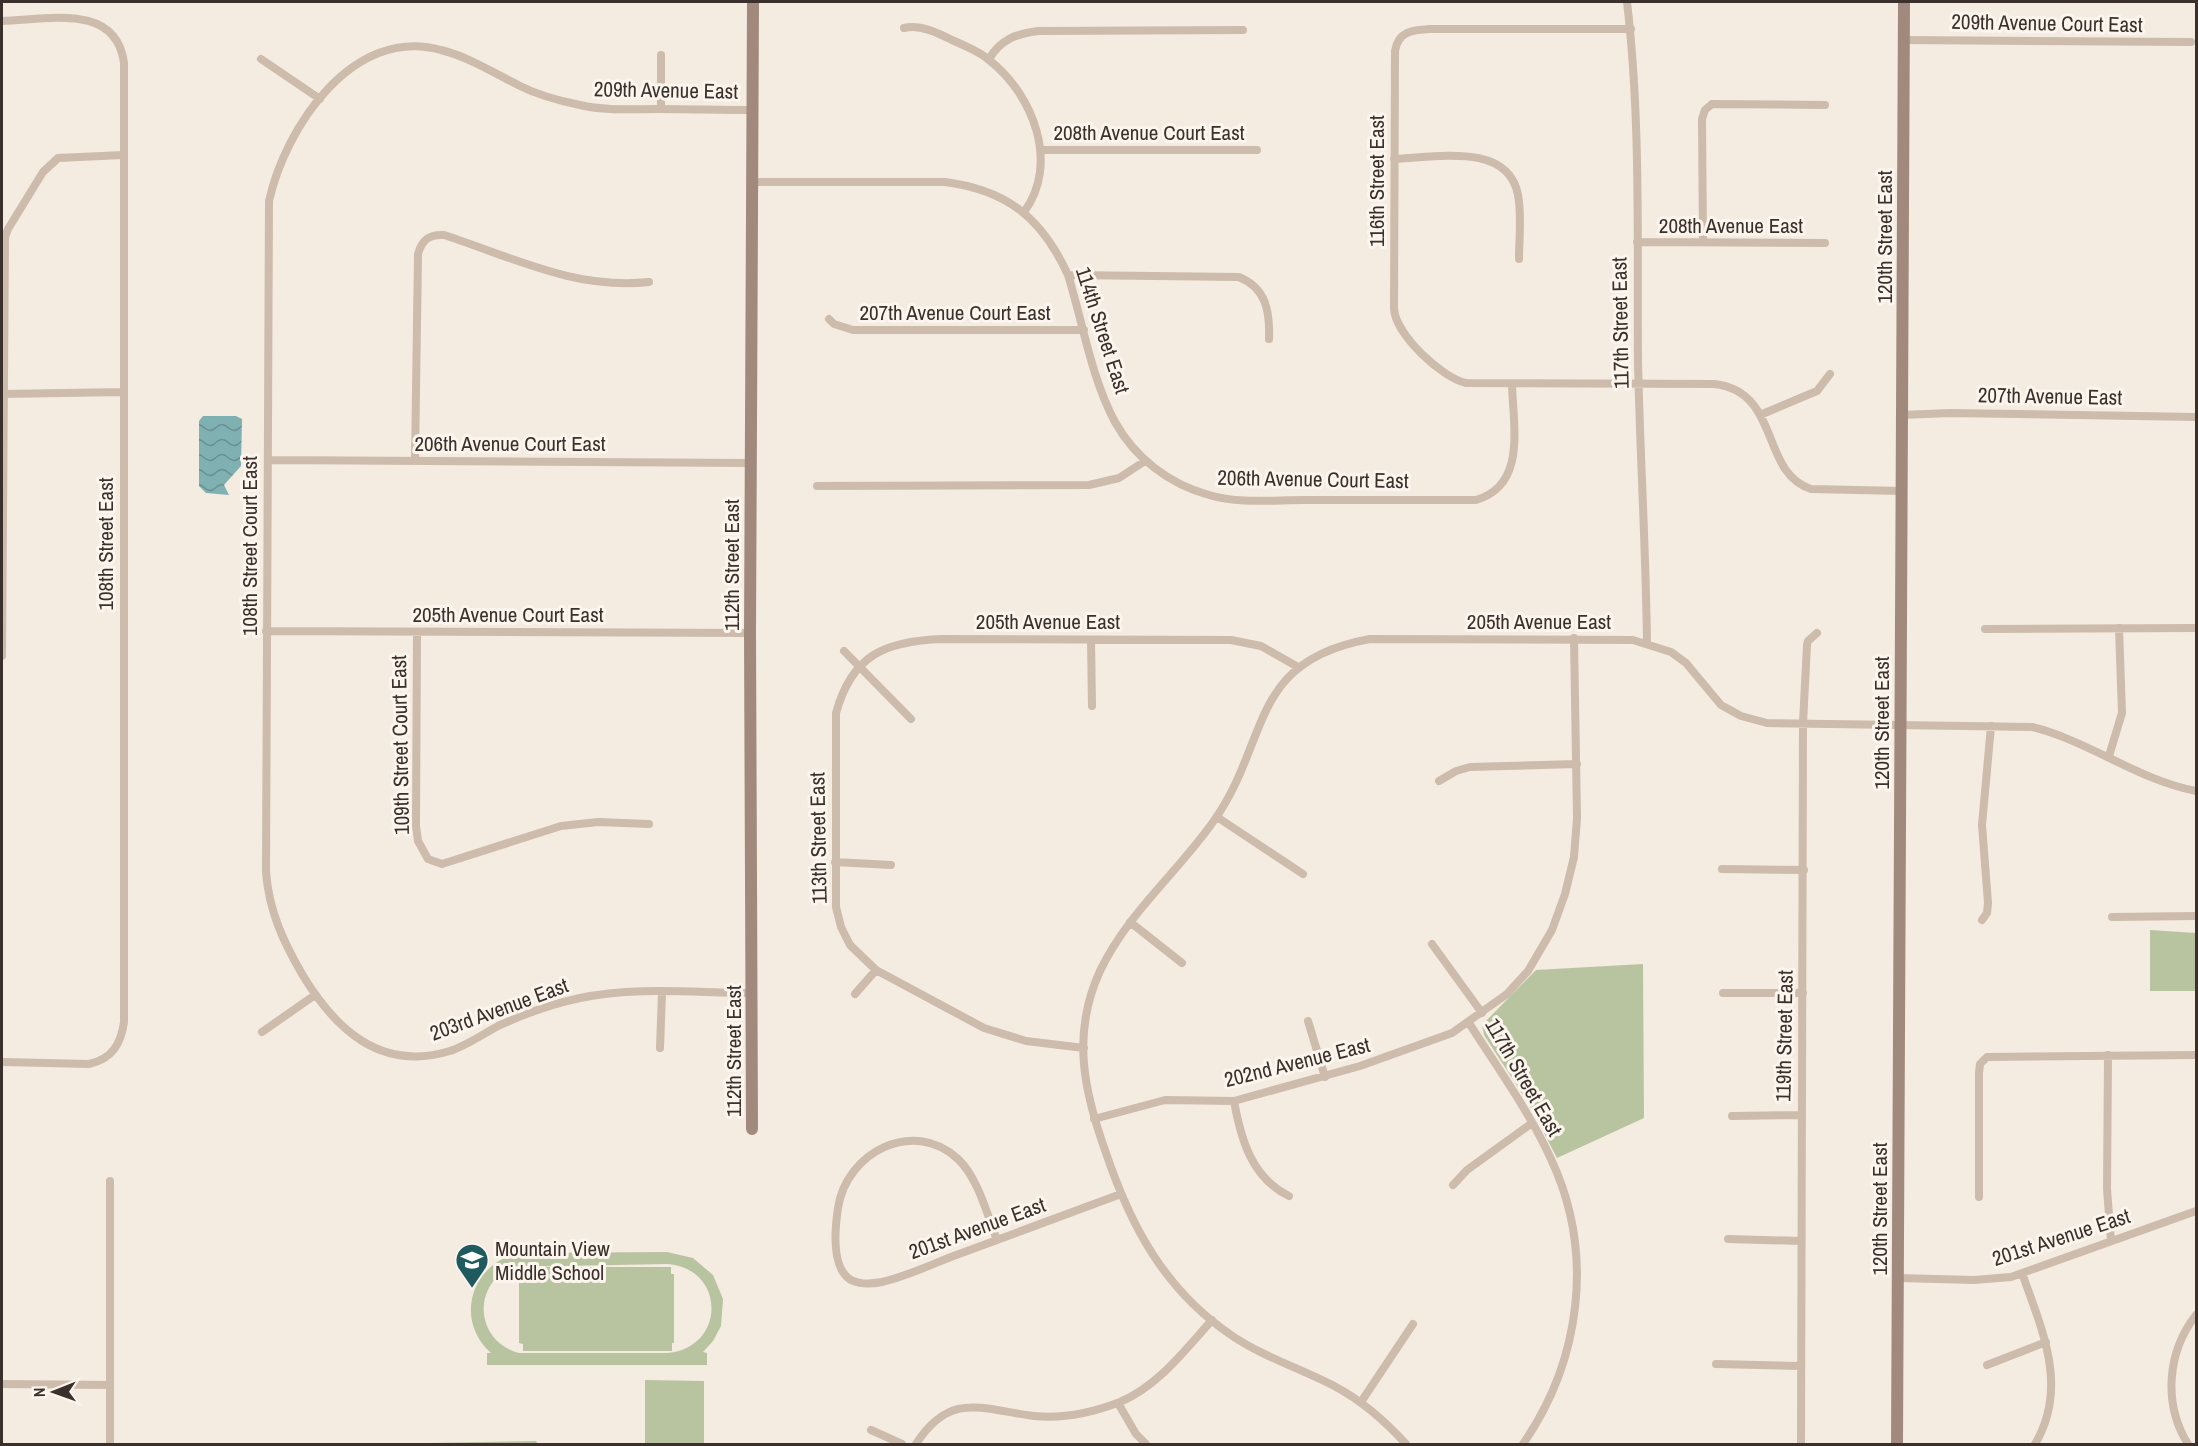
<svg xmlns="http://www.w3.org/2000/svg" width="2198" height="1446" font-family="'Archivo Narrow',sans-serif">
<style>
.green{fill:#b8c4a0;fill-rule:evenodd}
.water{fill:url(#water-waves)}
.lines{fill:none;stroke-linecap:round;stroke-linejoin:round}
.street{stroke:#cdbbac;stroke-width:8}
.secondary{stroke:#a18a7d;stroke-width:12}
.labels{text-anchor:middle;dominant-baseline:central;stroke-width:6;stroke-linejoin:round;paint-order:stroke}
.street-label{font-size:21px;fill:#3b302b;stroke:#fbf5ee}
.poi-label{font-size:21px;fill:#3b302b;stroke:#fbf5ee;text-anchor:start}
</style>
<defs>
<pattern id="water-waves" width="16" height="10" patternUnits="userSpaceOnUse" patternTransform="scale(1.5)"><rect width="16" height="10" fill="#7fb0b2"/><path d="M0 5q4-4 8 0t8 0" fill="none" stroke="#699091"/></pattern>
</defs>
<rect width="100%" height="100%" fill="#f4ebe1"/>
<path class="green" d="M2150 930 2196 933V991H2150Z
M1643 964 1644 1118 1557 1158 1529 1104 1484 1035 1482 1025 1536 970Z
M518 1253 667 1252 693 1258 713 1275 723 1299 721 1326 713 1341 703 1352 707 1353V1365H487V1353H491C454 1320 471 1264 518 1253ZM668 1264C726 1269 726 1347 668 1353H519C476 1341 471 1287 511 1267Z
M523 1267H671V1274H674V1343H672V1351H523V1344L519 1343V1274H523Z
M645 1380 704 1381V1444H645Z
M536 1441 538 1444H427V1443Z"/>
<path class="water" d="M203 416H236L242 419 241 466 224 485 229 495 206 493 199 486V421Z"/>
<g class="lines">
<path class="street" d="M1627 2C1641 120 1637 242 1638 361 1640 456 1646 550 1647 644
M2 21C46 20 116 2 124 63V1022C121 1044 112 1059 89 1064L2 1062
M904 28C920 24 938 33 952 40 965 46 979 51 989 60 1033 94 1060 164 1024 212
M1631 29H1430C1413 30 1398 31 1395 51L1394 309C1396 335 1442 378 1466 383L1714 384C1781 391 1760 473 1811 489L1902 491
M1903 40 2191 42
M661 55V109
M261 59 320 99
M989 59C1001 39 1016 34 1038 31L1243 30
M1041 150H1257
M1394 159C1433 158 1508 141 1518 195 1522 215 1519 239 1519 259
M753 182H945C1007 190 1042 218 1068 275 1083 323 1091 377 1115 422 1135 458 1169 484 1209 495 1238 504 1273 500 1304 500 1361 500 1419 500 1476 500 1527 485 1513 426 1512 384
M1703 241 1702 119 1705 110 1712 104 1825 105
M1637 242 1825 243
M1068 275 1239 277C1266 288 1270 311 1269 339
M829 319 834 324 853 330H1084
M3 394 123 392
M1760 415 1817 391 1830 374
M1902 415 1950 413 2196 417
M268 460 751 463
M415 460 418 254C422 240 429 234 444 235 512 257 575 290 649 282
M817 486 1089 485 1119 478 1145 461
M1985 629 2196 628
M266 631 750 633
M417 632 416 826 418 841 428 859 442 864 561 826 598 822 649 824
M1091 640 1092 706
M844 651 911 719
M2 656 5 237 8 229 43 172 58 158 123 155
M2109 756 2122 713 2119 628
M1439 781 1456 771 1470 767 1577 764
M1217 817 1303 874
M835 862 891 865
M1722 869 1804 870
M2112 917 2196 916
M1982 920 1987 913 1988 903 1982 825 1991 726
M1130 922 1182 963
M1432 944 1482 1013
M752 993C696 993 635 986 580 998 551 1004 524 1014 498 1026 483 1034 466 1046 450 1051 380 1072 335 1029 302 974 283 941 269 911 266 872L269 201C285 128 353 25 441 50 469 57 494 73 520 86 538 95 560 101 580 105 605 111 632 109 657 109 689 109 721 110 753 110
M1723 993H1803
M855 994 876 970
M1308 1021 1325 1077
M1469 1023C1497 1067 1529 1111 1551 1159 1595 1253 1581 1360 1523 1444
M262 1032 315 995
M660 1048 662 993
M1084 1048 1026 1041 984 1028 876 970 850 945 841 927 836 907V713C852 655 885 641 942 639L1231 640 1261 646 1298 667
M2108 1055 2107 1189 2111 1241
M1234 1101C1241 1140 1252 1178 1289 1196
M1732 1116 1800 1115
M1094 1119 1165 1100 1234 1101 1360 1066 1452 1033 1507 994 1528 971 1552 930 1565 894 1574 857 1577 818 1574 638
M1453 1185 1467 1170 1532 1123
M1979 1197V1073L1980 1064 1987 1057 2196 1055
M1728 1239 1801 1241
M997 1240C987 1214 978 1178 958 1159 913 1117 846 1153 838 1208 835 1228 831 1268 851 1280 861 1285 872 1284 882 1282 908 1276 934 1263 959 1254 1013 1234 1067 1214 1121 1194
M2022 1273C2042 1330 2069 1387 2035 1444
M1898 1278 1974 1280 2011 1277 2196 1211
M1716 1364 1800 1366
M1987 1365 2046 1342
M2 1384 110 1385
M1361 1402 1413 1324
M1118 1403 1136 1434 1146 1444
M871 1430 902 1444
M110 1444V1181
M916 1444C951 1390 983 1410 1034 1416 1062 1419 1094 1412 1120 1402 1158 1386 1185 1350 1212 1320
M1406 1444C1385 1421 1364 1402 1336 1387 1302 1369 1263 1357 1231 1335 1165 1290 1131 1227 1106 1153 1084 1092 1071 1034 1100 971 1127 914 1177 873 1213 822 1271 741 1247 661 1370 639L1633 640 1671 652 1686 663 1721 705 1741 716 1767 723 2032 727C2089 741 2138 780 2196 791
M1801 1444 1803 723 1807 645 1808 641 1817 633
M2188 1444C2163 1404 2167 1352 2196 1315"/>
<path class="secondary" d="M752 1129 750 633 753 2
M1897 1444 1904 2"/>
</g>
<defs>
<g id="school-pin" transform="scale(1.725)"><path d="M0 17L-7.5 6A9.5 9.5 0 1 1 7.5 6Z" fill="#1f5a5e" stroke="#fbf5ee"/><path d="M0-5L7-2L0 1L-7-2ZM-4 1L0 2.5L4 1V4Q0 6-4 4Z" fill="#fff"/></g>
</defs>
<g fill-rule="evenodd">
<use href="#school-pin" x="472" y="1260"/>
</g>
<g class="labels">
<g class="street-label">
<text transform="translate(2047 23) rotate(1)">209th Avenue Court East</text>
<text transform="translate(666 90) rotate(1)">209th Avenue East</text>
<text x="1149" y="132">208th Avenue Court East</text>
<text transform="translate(1376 181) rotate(-90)">116th Street East</text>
<text x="1731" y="225">208th Avenue East</text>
<text transform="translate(1884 237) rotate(-90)">120th Street East</text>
<text x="955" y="312">207th Avenue Court East</text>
<text transform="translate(1620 323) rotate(-91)">117th Street East</text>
<text transform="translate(1103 330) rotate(72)">114th Street East</text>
<text transform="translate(2050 396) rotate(1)">207th Avenue East</text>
<text x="510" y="443">206th Avenue Court East</text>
<text transform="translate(1313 479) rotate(1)">206th Avenue Court East</text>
<text transform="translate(105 544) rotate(-90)">108th Street East</text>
<text transform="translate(249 546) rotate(-90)">108th Street Court East</text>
<text transform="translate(731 565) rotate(-90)">112th Street East</text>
<text x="508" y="614">205th Avenue Court East</text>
<text x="1048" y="621">205th Avenue East</text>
<text x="1539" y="621">205th Avenue East</text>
<text transform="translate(1881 723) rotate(-90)">120th Street East</text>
<text transform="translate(400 745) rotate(-91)">109th Street Court East</text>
<text transform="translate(818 838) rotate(-91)">113th Street East</text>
<text transform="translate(499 1009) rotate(-20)">203rd Avenue East</text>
<text transform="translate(1784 1036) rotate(-89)">119th Street East</text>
<text transform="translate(733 1051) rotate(-90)">112th Street East</text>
<text transform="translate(1297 1062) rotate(-14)">202nd Avenue East</text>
<text transform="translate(1524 1077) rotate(60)">117th Street East</text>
<text transform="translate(1879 1209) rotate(-90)">120th Street East</text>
<text transform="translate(977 1228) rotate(-20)">201st Avenue East</text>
<text transform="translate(2061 1237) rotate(-18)">201st Avenue East</text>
</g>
<g class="poi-label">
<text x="495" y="1248">Mountain View<tspan x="495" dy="24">Middle School</tspan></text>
</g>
</g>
<rect width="2198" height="1446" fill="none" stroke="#3b302b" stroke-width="6"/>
<g transform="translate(54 1392) rotate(269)" stroke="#fbf5ee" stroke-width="4.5" paint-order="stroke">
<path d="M0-4.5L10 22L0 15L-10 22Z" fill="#3b302b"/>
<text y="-9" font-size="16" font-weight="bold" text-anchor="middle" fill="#3b302b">N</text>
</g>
</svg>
